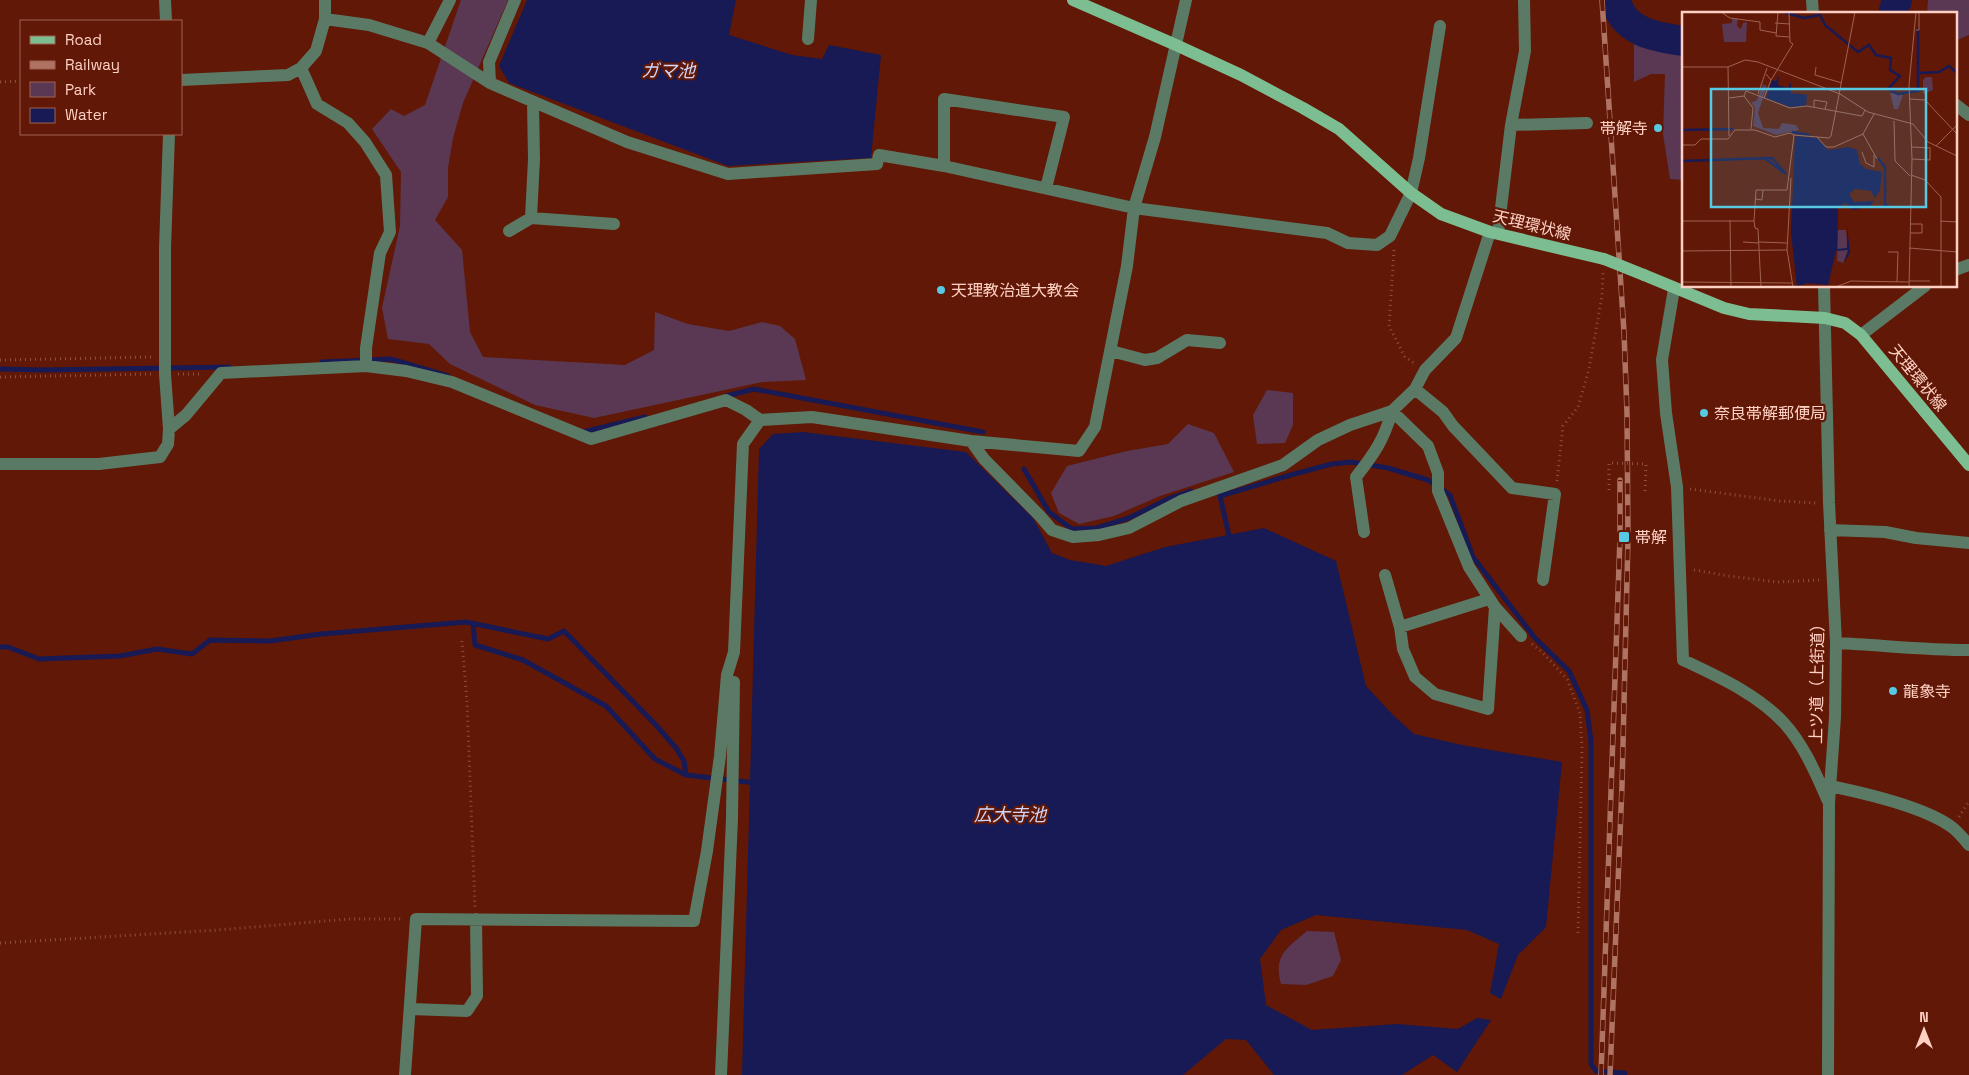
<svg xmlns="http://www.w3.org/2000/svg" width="1969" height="1075" font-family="'Space Grotesk','Noto Sans JP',sans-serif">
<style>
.green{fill:#5a3853}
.water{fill:#171a54}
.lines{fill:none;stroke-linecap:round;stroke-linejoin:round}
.stream{stroke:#171a54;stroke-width:5}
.river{stroke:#171a54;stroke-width:30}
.path{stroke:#904f3f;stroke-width:3;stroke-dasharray:1 4;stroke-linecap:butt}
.minor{stroke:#5b7a65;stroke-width:12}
.major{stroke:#7cbe92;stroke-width:12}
.rail-casing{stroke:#af7364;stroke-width:5.5}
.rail{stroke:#611806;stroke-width:4;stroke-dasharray:11;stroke-linecap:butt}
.path-bridge{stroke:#904f3f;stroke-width:3;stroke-dasharray:1 4;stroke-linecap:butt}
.major-bridge{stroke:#7cbe92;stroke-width:12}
.poi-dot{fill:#57c9e2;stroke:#611806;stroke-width:2}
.labels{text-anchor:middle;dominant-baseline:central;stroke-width:4.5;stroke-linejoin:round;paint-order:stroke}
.poi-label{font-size:16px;fill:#fed0c4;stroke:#611806;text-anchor:start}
.street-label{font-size:16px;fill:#fed0c4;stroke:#611806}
.water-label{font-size:18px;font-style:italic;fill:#cdd6fc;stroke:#611806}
.inset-river{fill:none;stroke:#171a54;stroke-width:2.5}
.inset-road{fill:none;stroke:#a06252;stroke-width:1}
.view{fill:#57c9e2;fill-opacity:0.15;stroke:#57c9e2;stroke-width:2.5}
.inset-edge{fill:none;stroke:#fed0c4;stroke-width:2.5}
</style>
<rect width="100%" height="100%" fill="#611806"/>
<path class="green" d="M461 0H508L463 103 453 138 448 168V197L435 220 462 250 470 332 483 357 625 365 654 350 655 312 688 324 729 331 762 322 780 326 795 339 806 380 762 382 594 418 535 405 450 364 429 344 388 339 382 308 400 226 401 172 372 129 391 109 404 116 425 105Z
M1928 0H1969V35L1955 41V14H1927Z
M1634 39 1669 52 1683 54V180L1670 179 1663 134 1665 74H1651L1634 82Z
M1267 390 1293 393V425L1285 443 1257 444 1253 415Z
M1188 424 1214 433 1234 472 1160 496 1114 516 1079 524 1059 513 1051 493 1067 466 1127 451 1168 444Z
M1307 931 1334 932 1341 960 1333 976 1306 985 1281 984C1273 956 1287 948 1307 931Z"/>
<path class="water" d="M527 0H736L729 35 792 55 822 59 829 45 881 55 871 158 728 166 509 83 499 66Z
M803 432 966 452 1033 518 1052 553 1070 560 1106 566 1165 547 1264 528 1336 561 1366 686 1393 715 1414 734 1462 745 1562 762 1546 927 1518 955 1501 999 1490 993 1499 944 1467 930 1316 915 1281 930 1260 959 1266 1005 1312 1030 1397 1024 1458 1029 1477 1018 1491 1020 1457 1072 1433 1055 1402 1075H1274L1246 1040 1226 1039 1183 1075H742L759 449 773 434Z"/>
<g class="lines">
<path class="stream" d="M322 362 391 359 448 376
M0 369 43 370 229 367
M726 396 754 389 983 432
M583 432 645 417
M1024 469 1049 512 1072 529 1097 528 1129 518 1170 498 1191 491
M1230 540 1220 496 1294 474 1332 464 1351 462 1388 468 1428 480 1450 495 1473 557 1535 638 1569 671 1587 710 1591 741V1064L1596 1071 1625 1073
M473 623 475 645 523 660 606 706 655 759 686 775 756 783
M0 647H8L39 659 120 656 157 649 192 654 210 640 270 641 321 634 466 622 548 639 564 631 655 724 676 748 684 761 686 775"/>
<path class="river" d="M1616 0C1622 32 1656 37 1683 41
M1893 14 1897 0"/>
<path class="path" d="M0 82 21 81
M1394 250 1389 326 1405 357 1414 363
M0 360 152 357
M178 374H202
M0 377 152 374
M1557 481 1563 426 1578 407 1589 369 1602 296 1603 273
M1690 489 1780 501 1816 503
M1694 570 1729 576 1777 582 1819 580
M462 641 467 702 475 907
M1532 644 1541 651 1567 679 1580 713 1582 749 1578 934
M1959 817 1969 801
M0 943 218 930 349 919H404"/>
<path class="minor" d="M165 0 166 21
M325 0V19
M1812 0 1813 14
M808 39 811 0
M428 43 450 0
M181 80 288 75 301 68
M490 83 489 62 515 0
M1955 104 1969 115
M1511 125 1587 123
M169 134 165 248V374L169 429
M944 166V99L1064 117 1046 188
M531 218 534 159 533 102
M509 231 531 218 614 224
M1498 233 1511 125 1525 51 1524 0
M1955 270 1969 265
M1824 286 1829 503 1836 643 1835 717 1829 803 1828 1075
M1674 289 1662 360 1666 413 1677 487 1683 660C1719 677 1757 694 1784 723 1804 745 1816 774 1828 801
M1861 335 1925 286
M1111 351 1145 360 1157 358 1187 340 1220 343
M366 366V348L380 253 390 232 386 175 365 142 348 123 317 104 301 68 316 51 325 19 369 25 428 43 490 83 627 142 728 174 877 164 879 155 944 166 1134 208 1327 233 1348 243 1377 245 1390 236 1411 193 1419 158 1440 26
M1415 389 1443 412 1453 426 1512 488 1555 494 1543 580
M971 441 984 459 1040 516 1052 530 1073 537 1099 535 1129 528 1181 501 1283 465 1318 440 1350 425 1392 411 1415 389 1425 370 1456 338 1490 232
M0 464H99L160 457 168 444 169 429 186 415 221 373 366 366 406 371 452 382 591 439 726 400 746 410 760 420
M1830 530 1885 532 1916 538 1969 543
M1364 532 1356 477C1374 454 1384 440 1392 411L1428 446 1438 473V491L1469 567 1495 607 1521 636
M1385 575 1400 627 1403 649 1415 677 1435 694 1488 709 1495 607
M1400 627 1489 599
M1836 643C1881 645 1925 650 1969 650
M1830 786C1864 793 1926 807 1953 828 1959 833 1964 839 1969 845
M410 1009 467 1011 477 996 476 919
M405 1075 416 919 694 921 707 851 720 756 727 675 734 652 743 444 760 420 812 417 971 441 1079 451 1095 427 1127 266 1134 208 1155 137 1186 0
M721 1075 732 818 734 682"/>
<path class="major" d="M1073 0 1176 45 1241 75 1303 108 1339 129 1411 193 1441 214 1490 232 1604 259
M1644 275 1724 308 1749 314 1825 318 1845 323 1861 335 1969 465"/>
<g class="rail-casing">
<path id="rail" d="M1602 0 1624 332 1627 413 1628 538 1622 786 1610 1075
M1601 1075 1620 537V480"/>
</g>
<use href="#rail" class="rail"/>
<path class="path-bridge" d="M1609 490V463L1646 464 1645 492"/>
<path class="major-bridge" d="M1604 259 1644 275"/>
</g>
<g class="poi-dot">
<circle cx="1658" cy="128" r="5"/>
<circle cx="941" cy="290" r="5"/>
<circle cx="1704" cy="413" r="5"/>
<rect x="1618" y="531" width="12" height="12" rx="2.5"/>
<circle cx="1893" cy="691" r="5"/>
</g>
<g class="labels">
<g class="poi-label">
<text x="1648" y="128" text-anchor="end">帯解寺</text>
<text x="951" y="290">天理教治道大教会</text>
<text x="1714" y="413">奈良帯解郵便局</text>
<text x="1635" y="537">帯解</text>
<text x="1903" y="691">龍象寺</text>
</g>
<g class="street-label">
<text transform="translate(1532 225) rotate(14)">天理環状線</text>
<text transform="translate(1918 378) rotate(51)">天理環状線</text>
<text transform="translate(1817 680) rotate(-89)">上ツ道（上街道）</text>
</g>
<g class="water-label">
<text x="668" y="70">ガマ池</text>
<text x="1010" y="814">広大寺池</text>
</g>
</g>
<g transform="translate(1682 12)">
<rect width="275" height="275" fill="#611806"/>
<path d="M50 7H56L55 14 59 17 61 11 65 10 64 30H42L40 12 50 11ZM244 65H250L251 78 241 82V68ZM81 72 85 74 76 101 81 116 97 117 100 111 114 113 117 118 94 123 71 114 73 96 69 91 75 88ZM208 81 221 83 216 97H212ZM156 218H164L166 239 161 251 155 249Z" fill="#5a3853"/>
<path d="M97 63 96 73 106 76 109 70V81L125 83 124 94 108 95 84 86 90 68 94 69ZM113 124 135 126 146 138 167 135 175 138 178 152 184 157 200 160 198 178 193 186 189 179 173 177 167 182 172 190 192 189 188 194 171 198 163 191 156 196 155 237 165 236V214L168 241 162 251 166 238 154 239 146 273 125 271 115 275 109 221Z" fill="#171a54"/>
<path class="inset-river" d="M101 0 122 6 138 3 143 13 176 40 187 33 194 43 209 46 208 58 218 64 206 77 216 82 236 79V16M238 61 257 60 267 54 275 61M0 118 51 117M110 120 128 123M81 145 104 162M196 146 203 155V193L207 194M0 149 90 146 104 162"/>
<path class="inset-road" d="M39 0 48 6 78 10V18L94 21M96 0 94 24 108 25M93 11 108 12M234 18H237V0M0 55H46L63 48 76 50 158 82 186 100 231 112 246 130 275 144M46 55 47 124M134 55 133 63 160 71M89 68 111 32 108 30 107 0M76 82 85 56M47 86 62 84M82 86 89 68 84 62M228 87 243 88 275 122M132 95V88L145 90 143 97M212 109 213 149 228 164M69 117 71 96 62 84 64 79 108 96 125 94 180 104 183 98M181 122 195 147M135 125 144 135H152L181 122 192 102M0 133H13L19 127H46L53 118H73L93 125 108 121 112 123M254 134 275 113M229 135 249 136M180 140 184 151 192 155V143M230 147 248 148V137M229 163 243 168 259 185V275M109 166 105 238 111 275M74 187 80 188 81 178M48 208 49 275M0 209H72L74 178H105L112 123 147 126 149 124 173 0M72 209 73 216 76 217 79 275M258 209 275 210M228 221H240V212H228M61 230 77 231M77 230 105 231M227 236 275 240M0 239 105 238M206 240H216L215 270M227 269H248M0 270 110 271M154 275 169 269 227 270M227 275 230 147 227 73 234 0"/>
<path class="view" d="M29 77H244V195H29Z"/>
<rect width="275" height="275" class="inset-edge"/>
</g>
<rect x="20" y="20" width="162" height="115" fill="#611806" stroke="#a06252"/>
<rect x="30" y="36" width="25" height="8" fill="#7cbe92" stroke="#a06252"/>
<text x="65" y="45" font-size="15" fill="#fed0c4">Road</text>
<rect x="30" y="61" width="25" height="8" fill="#af7364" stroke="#a06252"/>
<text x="65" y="70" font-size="15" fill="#fed0c4">Railway</text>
<rect x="30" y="82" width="25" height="15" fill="#5a3853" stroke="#a06252"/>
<text x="65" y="95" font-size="15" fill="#fed0c4">Park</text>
<rect x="30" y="108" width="25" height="15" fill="#171a54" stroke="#a06252"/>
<text x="65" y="120" font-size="15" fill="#fed0c4">Water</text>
<g transform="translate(1924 1030)" stroke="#611806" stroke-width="4" paint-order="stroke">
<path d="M0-4L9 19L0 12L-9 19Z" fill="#fed0c4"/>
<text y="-8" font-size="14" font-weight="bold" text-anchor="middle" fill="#fed0c4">N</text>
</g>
</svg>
